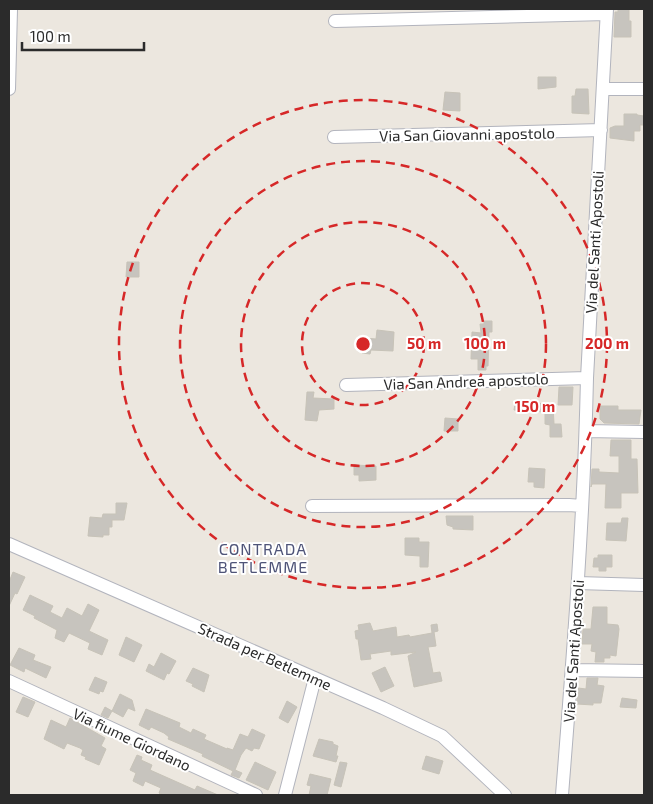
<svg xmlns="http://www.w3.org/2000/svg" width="653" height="804" font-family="'Exo 2',sans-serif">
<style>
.building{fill:#c7c4be;stroke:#c7c3b8}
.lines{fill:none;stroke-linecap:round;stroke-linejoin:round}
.minor-casing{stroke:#b2b4bd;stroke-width:14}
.minor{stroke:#fff;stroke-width:12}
.ring{fill:none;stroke:#d62828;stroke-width:2.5;stroke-dasharray:9 6}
.labels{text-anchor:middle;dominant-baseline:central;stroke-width:4;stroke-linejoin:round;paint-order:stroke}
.street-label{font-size:15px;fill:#2b2b2b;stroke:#fff}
.neighbourhood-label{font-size:16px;letter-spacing:1px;fill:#4f5478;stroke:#fff}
.centre{fill:#d62828;stroke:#fff;stroke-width:2.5}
.ring-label{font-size:15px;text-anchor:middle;font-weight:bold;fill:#d62828;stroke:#fff;stroke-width:4;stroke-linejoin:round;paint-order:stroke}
</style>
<rect width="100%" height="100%" fill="#ece7df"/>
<path class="building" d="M618 9H629V21H631V37H614L615 12H618Z
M538 77H556V87L538 89Z
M576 89H588L589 114 572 113V96H575Z
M445 92 460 93V111L443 110Z
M624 114H637V115L644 116V125H640V131H634V141L610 138V128L615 126H624Z
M127 262H139V277H126Z
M484 321H492V332H489L488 366H486V370H478V359H471L472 332 481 333 480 324H484Z
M377 330 394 332 393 351 371 350 370 354 362 353 364 338 376 339Z
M559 387H573L572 405H558Z
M307 392H314L313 398 334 399V409L319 410 317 421 305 420Z
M538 403 553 405 554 424H561L562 437H550V425L545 424V412L514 410 515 404 538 405Z
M600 406H618V410H641L639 424 604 423 600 419Z
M445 418 458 419V431H444Z
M611 440H631V459H637L638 493H621V508H605L606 484H592L591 487 592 469H599V472L619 473V456H610Z
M354 465 376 466V480L359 481V475H354Z
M529 468 545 469 544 488 534 487V482H528Z
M116 503H127L124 520H112V527H109V535H103V537L88 536 90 517 102 518 103 514H116Z
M446 516H473V530L453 529V527L447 525Z
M622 518H628L626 541 606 540 607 523H621Z
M405 538H419V542H429L428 567H420V556L405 555Z
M598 555H612V567H606V571H599V567H593L594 558H598Z
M13 572 25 577 17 594 15 593 9 606V582Z
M30 595 53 606 50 612 62 618 67 608 82 616 88 604 99 610 89 631 108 640 102 655 88 649 90 643 69 633 64 642 55 638 57 630 34 618 35 616 23 610Z
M593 607H607V624L618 625 619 629 616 656 610 655V658H604V662H595L596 652 591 651 592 644H582L583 629H591Z
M370 623 373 631 396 627 397 637 409 635 410 637 432 633 431 625 437 624 438 631 434 632 436 646 428 647 433 673 440 672 442 681 414 687 408 656 416 652 391 655V651L370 654 371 659 361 660 358 639H356L355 631 359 630 358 625Z
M126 637 142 645 134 662 119 655Z
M19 648 35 655 33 660 51 667 46 678 25 668 24 672 10 665Z
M161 653 176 661 169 674 167 673 164 680 146 671 149 664 154 667Z
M385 667 394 686 381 692 372 673Z
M193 668 209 675 204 692 192 686 193 684 186 681Z
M95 677 107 682 103 692 100 691 99 694 89 690Z
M587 678H598L597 685 604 686 601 703H593V705L577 704 578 688 586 689Z
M120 694 132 700 135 711 128 708 123 717 112 711 108 718 101 715 105 707 112 711Z
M23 697 35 702 28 717 16 712Z
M622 698 637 700 636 708 620 707Z
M287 701 297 707 288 723 279 718Z
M146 709 180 723 179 727 191 733 193 729 206 735 204 739 227 749V748L233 750 240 734 248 737 252 729 265 735 259 749 254 748 252 751 246 748 241 755 235 770 242 773 239 778 231 775 233 771 202 756 203 754 168 739 169 737 164 733 151 727 149 730 139 725Z
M70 718 105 738 101 746 106 749 99 765 85 759 86 757 81 755 83 750 80 748 67 743 64 749 44 739 51 720 66 727Z
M319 739 333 742V744L338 746 336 756H338L336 762 313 756Z
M137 755 142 757 141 760 152 765 150 770 195 790 197 786 218 795H163L159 793 161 788 145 781 143 786 133 781 136 773 130 770Z
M426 756 443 761 439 774 422 769Z
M255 762 276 772 268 790 246 780Z
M340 762 347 763 341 787 334 785Z
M310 774 331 779 327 795H309L311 786 307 785Z"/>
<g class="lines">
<g class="minor-casing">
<path id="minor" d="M335 21 606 14
M9 89 11 9
M608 89H644
M334 137 601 130
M346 385 587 378
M586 431 644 432
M312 506 569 505 582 506
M9 544 383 708 442 736 505 795
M578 583 644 585
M572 670 644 671
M9 681 256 795
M285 795 315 678
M562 795C573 656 584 517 587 378L607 9"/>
</g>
<use href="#minor" class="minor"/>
</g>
<g class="ring">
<circle cx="363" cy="344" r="61"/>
<circle cx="363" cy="344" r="122"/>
<circle cx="363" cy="344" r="183"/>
<circle cx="363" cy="344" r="244"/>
</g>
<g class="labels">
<g class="street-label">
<text transform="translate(467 134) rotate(-1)">Via San Giovanni apostolo</text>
<text transform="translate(594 242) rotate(-87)">Via del Santi Apostoli</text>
<text transform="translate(466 381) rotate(-2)">Via San Andrea apostolo</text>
<text transform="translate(573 651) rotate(-86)">Via del Santi Apostoli</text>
<text transform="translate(265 656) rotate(24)">Strada per Betlemme</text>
<text transform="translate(132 739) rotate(25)">Via fiume Giordano</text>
</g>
<g class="neighbourhood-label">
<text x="263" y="548">CONTRADA<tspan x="263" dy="18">BETLEMME</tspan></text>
</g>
</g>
<circle cx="363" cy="344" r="8" class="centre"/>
<g class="ring-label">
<text x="424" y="349">50 m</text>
<text x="485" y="349">100 m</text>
<text x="607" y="349">200 m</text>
<text x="535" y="412">150 m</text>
</g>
<rect width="653" height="804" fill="none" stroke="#2b2b2b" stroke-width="20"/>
<path d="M22 42v8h122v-8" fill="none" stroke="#2b2b2b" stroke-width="2.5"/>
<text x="30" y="42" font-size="15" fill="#2b2b2b" stroke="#ffffff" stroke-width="4" paint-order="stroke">100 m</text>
</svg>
